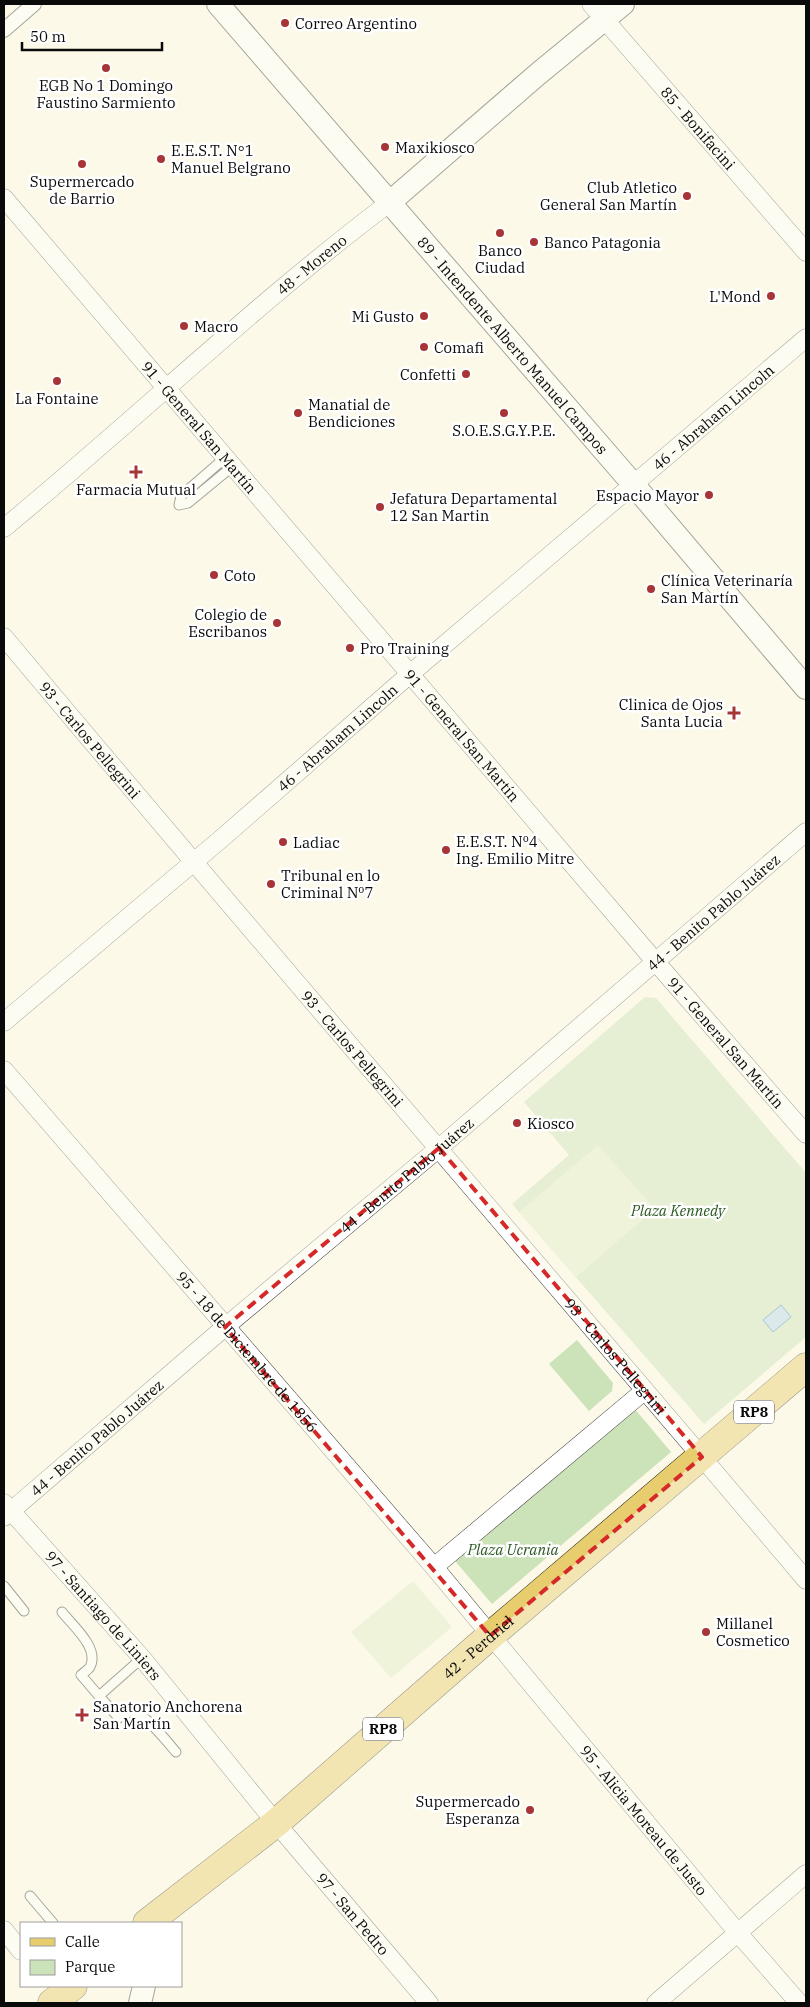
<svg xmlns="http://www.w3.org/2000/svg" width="810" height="2007" font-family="'IBM Plex Serif',serif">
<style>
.green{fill:#cce2b8}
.pitch{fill:#deeac8}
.water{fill:#b4d6ed;stroke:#4489bb}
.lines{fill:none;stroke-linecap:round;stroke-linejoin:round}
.service-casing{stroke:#3d3d3d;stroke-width:11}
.pedestrian-casing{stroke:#3d3d3d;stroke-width:16}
.minor-casing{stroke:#3d3d3d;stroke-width:19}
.tertiary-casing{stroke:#3d3d3d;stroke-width:24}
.primary-casing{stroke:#1b1b1b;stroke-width:29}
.service{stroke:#fff;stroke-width:9}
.pedestrian{stroke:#fff;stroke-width:14}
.minor{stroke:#fff;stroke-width:18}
.tertiary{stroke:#fff;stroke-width:22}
.primary{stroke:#e7cd6e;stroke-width:28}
.marked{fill:none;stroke:#d62828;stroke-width:4;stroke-dasharray:10 6;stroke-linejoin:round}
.poi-dot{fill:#a73436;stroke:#fff;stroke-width:2}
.labels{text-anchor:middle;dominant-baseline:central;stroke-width:5;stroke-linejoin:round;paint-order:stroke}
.shield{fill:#fff;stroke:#545454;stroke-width:1}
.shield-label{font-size:14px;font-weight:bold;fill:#0a0a0a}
.poi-label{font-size:15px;fill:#0a0a0a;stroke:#fff;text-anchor:start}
.street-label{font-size:15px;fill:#0a0a0a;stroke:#fff}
.park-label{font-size:15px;font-style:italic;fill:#2d5823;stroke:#fff}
</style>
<rect width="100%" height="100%" fill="#fcf9e9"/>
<path class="green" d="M645 997 656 998 806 1173V1337L704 1424 512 1204 569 1155 524 1102Z
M577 1340 613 1383 612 1391 589 1411 549 1364Z
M634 1408 671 1452 492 1604 455 1561Z"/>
<path class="pitch" d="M598 1145 655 1209 576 1277 519 1212Z
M413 1581 452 1627 391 1678 351 1632Z"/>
<path class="water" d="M781 1305 791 1317 773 1332 763 1320Z"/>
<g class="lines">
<g class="service-casing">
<path id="service" d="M226 457 181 496 179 505 188 503 233 466
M4 1586 24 1611
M62 1612C72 1625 100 1648 90 1667 88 1670 83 1673 81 1675L99 1696 142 1658
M99 1696 119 1718C123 1715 127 1712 133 1712 145 1713 168 1743 176 1752
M30 1896 53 1923"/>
</g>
<g class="pedestrian-casing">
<path id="pedestrian" d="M4 30 34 4"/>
</g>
<g class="minor-casing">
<g id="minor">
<path id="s1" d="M591 4 806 252"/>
<path id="s2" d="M4 198 654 960 806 1134"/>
<path id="s3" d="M4 528C134 421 255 304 389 203"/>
<path id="s4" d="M4 637C269 954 540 1265 806 1580"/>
<path id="s5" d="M4 1022 221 839 410 674 806 338"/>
<path id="s6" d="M4 1070 434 1567 738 1933 799 2003"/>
<path id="s7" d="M4 1503 142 1658 276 1823 429 2003"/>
<path id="s8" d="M4 1517 225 1327 439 1148 806 832"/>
<path d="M434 1567 644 1391"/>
<path d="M4 1930 21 1951"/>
<path d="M656 2003 806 1874"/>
</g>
</g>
<g class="tertiary-casing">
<g id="tertiary">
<path id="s9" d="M218 4 633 484 806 688"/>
<path d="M389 203 538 74 623 4"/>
<path d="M140 2003 144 1986"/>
</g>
</g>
<g class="primary-casing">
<g id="primary">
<path id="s10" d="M147 1923 276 1823 490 1636 806 1367"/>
<path d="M52 2003 73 1986"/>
</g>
</g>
<use href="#service" class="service"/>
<use href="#pedestrian" class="pedestrian"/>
<use href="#minor" class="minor"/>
<use href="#tertiary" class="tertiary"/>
<use href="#primary" class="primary"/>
</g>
<path d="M0 0H810V2007H0ZM439 1148 702 1457 490 1636 225 1327Z" fill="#fcf9e9" fill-opacity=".55" fill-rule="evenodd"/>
<path class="marked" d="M439 1148 702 1457 490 1636 225 1327Z"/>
<g class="poi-dot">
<circle cx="285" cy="23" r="5"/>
<circle cx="106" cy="68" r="5"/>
<circle cx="385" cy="147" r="5"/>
<circle cx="161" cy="159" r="5"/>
<circle cx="82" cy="164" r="5"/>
<circle cx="687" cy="196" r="5"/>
<circle cx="500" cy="233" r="5"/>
<circle cx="534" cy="242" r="5"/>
<circle cx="771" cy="296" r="5"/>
<circle cx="424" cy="316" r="5"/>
<circle cx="184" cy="326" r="5"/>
<circle cx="424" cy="347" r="5"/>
<circle cx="466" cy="374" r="5"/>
<circle cx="57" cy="381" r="5"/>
<circle cx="298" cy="413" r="5"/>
<circle cx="504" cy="413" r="5"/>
<path d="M133.5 464.5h5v5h5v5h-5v5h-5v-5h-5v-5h5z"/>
<circle cx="709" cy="495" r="5"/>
<circle cx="380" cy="507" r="5"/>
<circle cx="214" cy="575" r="5"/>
<circle cx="651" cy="589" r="5"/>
<circle cx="277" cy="623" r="5"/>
<circle cx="350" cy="648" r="5"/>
<path d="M731.5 705.5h5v5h5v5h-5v5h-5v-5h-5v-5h5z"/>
<circle cx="283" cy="842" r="5"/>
<circle cx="446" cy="850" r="5"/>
<circle cx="271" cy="884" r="5"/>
<circle cx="517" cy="1123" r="5"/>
<circle cx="706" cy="1632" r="5"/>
<path d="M79.5 1707.5h5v5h5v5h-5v5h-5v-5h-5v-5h5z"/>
<circle cx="530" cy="1810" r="5"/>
</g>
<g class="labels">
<g class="shield">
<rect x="734" y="1400.5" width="40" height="23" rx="4"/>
<rect x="363" y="1717.5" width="40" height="23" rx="4"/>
</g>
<g class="shield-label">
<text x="754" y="1412">RP8</text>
<text x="383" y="1729">RP8</text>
</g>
<g class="poi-label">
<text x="295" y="23">Correo Argentino</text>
<text x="106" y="85" text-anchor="middle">EGB No 1 Domingo<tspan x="106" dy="17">Faustino Sarmiento</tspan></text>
<text x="395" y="147">Maxikiosco</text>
<text x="171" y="150">E.E.S.T. N°1<tspan x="171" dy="17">Manuel Belgrano</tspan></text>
<text x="82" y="181" text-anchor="middle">Supermercado<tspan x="82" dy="17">de Barrio</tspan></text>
<text x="677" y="187" text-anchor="end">Club Atletico<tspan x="677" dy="17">General San Martín</tspan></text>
<text x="544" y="242">Banco Patagonia</text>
<text x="500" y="250" text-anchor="middle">Banco<tspan x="500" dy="17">Ciudad</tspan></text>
<text x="761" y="296" text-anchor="end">L'Mond</text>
<text x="414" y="316" text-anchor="end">Mi Gusto</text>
<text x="194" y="326">Macro</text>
<text x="434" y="347">Comafi</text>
<text x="456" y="374" text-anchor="end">Confetti</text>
<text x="57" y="398" text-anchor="middle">La Fontaine</text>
<text x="308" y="404">Manatial de<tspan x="308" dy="17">Bendiciones</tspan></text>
<text x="504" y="430" text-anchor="middle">S.O.E.S.G.Y.P.E.</text>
<text x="136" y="489" text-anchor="middle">Farmacia Mutual</text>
<text x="699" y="495" text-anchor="end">Espacio Mayor</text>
<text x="390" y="498">Jefatura Departamental<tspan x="390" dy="17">12 San Martin</tspan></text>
<text x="224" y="575">Coto</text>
<text x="661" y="580">Clínica Veterinaría<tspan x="661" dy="17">San Martín</tspan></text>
<text x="267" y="614" text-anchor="end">Colegio de<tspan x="267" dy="17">Escribanos</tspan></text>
<text x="360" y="648">Pro Training</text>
<text x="723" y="704" text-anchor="end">Clinica de Ojos<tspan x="723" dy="17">Santa Lucia</tspan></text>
<text x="456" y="841">E.E.S.T. Nº4<tspan x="456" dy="17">Ing. Emilio Mitre</tspan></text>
<text x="293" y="842">Ladiac</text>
<text x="281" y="875">Tribunal en lo<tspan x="281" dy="17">Criminal Nº7</tspan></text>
<text x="527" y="1123">Kiosco</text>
<text x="716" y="1623">Millanel<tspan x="716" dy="17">Cosmetico</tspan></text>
<text x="93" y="1706">Sanatorio Anchorena<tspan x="93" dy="17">San Martín</tspan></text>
<text x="520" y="1801" text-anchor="end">Supermercado<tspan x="520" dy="17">Esperanza</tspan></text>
</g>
<g class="street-label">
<text stroke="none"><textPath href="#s1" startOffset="164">85 - Bonifacini</textPath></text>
<text stroke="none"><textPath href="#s3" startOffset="405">48 - Moreno</textPath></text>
<text stroke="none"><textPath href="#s9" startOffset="451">89 - Intendente Alberto Manuel Campos</textPath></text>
<text stroke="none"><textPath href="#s5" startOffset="932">46 - Abraham Lincoln</textPath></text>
<text stroke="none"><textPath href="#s2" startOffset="301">91 - General San Martín</textPath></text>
<text stroke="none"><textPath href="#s2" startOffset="706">91 - General San Martín</textPath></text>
<text stroke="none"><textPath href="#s5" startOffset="438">46 - Abraham Lincoln</textPath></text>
<text stroke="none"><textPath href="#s4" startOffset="134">93 - Carlos Pellegrini</textPath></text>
<text stroke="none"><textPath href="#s8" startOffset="932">44 - Benito Pablo Juárez</textPath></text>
<text stroke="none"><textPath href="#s2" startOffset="1111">91 - General San Martín</textPath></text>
<text stroke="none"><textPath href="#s4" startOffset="539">93 - Carlos Pellegrini</textPath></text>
<text stroke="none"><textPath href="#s8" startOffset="528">44 - Benito Pablo Juárez</textPath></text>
<text stroke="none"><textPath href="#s6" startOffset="372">95 - 18 de Diciembre de 1856</textPath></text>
<text stroke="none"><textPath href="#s4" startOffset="944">93 - Carlos Pellegrini</textPath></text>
<text stroke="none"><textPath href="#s8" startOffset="122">44 - Benito Pablo Juárez</textPath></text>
<text stroke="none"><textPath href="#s7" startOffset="150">97 - Santiago de Liniers</textPath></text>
<text stroke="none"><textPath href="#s10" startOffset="431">42 - Perdriel</textPath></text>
<text stroke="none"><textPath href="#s6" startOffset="986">95 - Alicia Moreau de Justo</textPath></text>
<text stroke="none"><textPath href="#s7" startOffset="539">97 - San Pedro</textPath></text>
</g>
<g class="park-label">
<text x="678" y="1210">Plaza Kennedy</text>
<text x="513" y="1549">Plaza Ucrania</text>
</g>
</g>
<rect width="810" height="2007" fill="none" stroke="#0a0a0a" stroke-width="10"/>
<rect x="20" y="1922" width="162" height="65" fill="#ffffff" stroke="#9d9d9d"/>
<rect x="30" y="1938" width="25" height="8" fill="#e7cd6e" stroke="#9d9d9d"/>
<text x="65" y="1947" font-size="15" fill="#0a0a0a">Calle</text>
<rect x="30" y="1960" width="25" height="15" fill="#cce2b8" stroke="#9d9d9d"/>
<text x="65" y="1972" font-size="15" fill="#0a0a0a">Parque</text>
<path d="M22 42v8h140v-8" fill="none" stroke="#0a0a0a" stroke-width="2.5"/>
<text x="30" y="42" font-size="15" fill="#0a0a0a" stroke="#ffffff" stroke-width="4" paint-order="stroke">50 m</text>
</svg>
